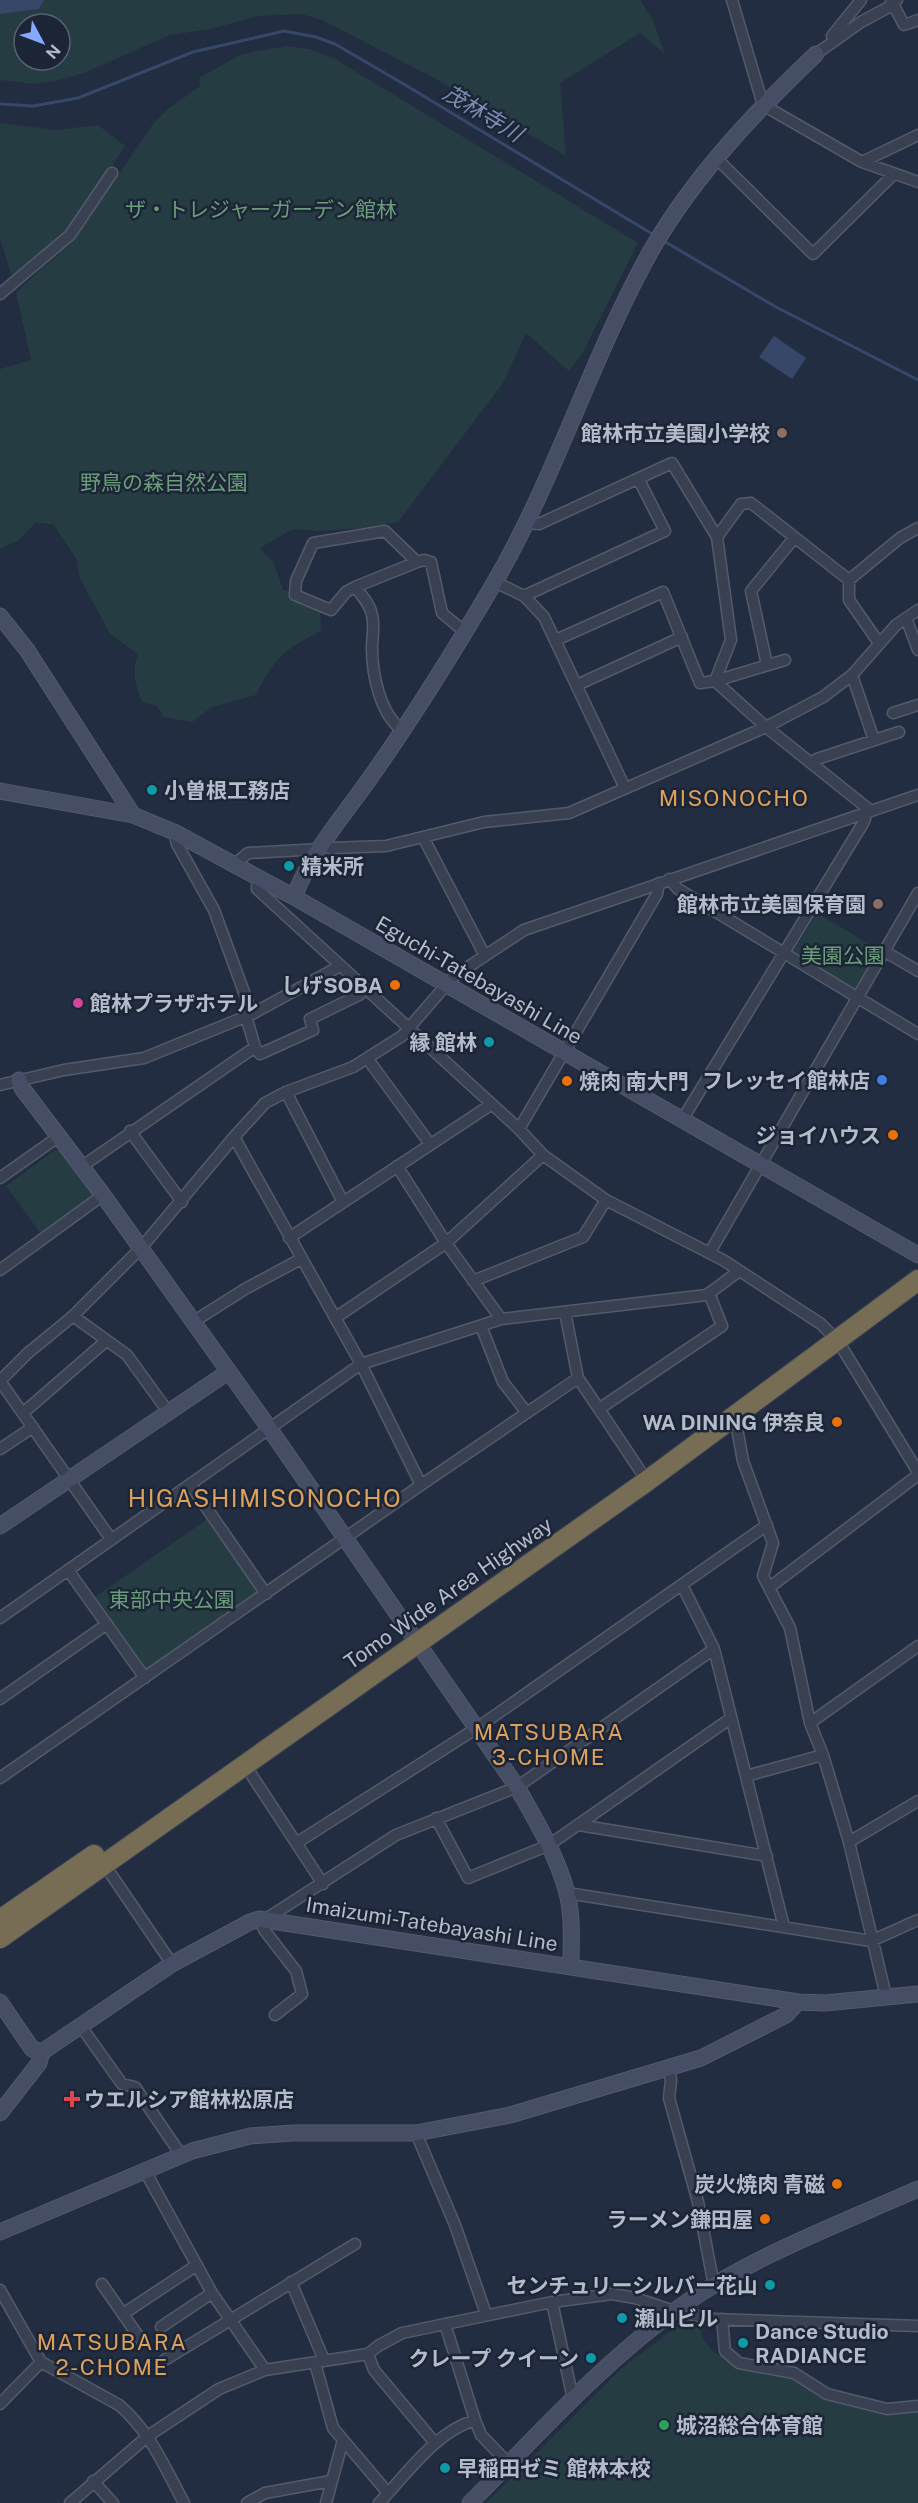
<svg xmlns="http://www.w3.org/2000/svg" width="918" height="2503" font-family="'Public Sans','Noto Sans JP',sans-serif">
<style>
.green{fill:#253c42;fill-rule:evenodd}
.water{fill:#364769}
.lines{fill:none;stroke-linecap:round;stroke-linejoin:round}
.stream{stroke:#364769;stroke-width:3}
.street-casing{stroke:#535b6b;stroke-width:13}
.secondary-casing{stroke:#535b6b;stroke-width:17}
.highway-casing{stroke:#3f4858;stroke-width:22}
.street{stroke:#384051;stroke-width:10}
.secondary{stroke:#454e64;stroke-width:15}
.highway{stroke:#776d54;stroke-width:20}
.education-dot{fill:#8d6e63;stroke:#1c2536;stroke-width:2}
.culture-dot{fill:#0f9aa8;stroke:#1c2536;stroke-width:2}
.food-dot{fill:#e8710a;stroke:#1c2536;stroke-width:2}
.hotel-dot{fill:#d1479c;stroke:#1c2536;stroke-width:2}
.shop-dot{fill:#3f7fe0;stroke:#1c2536;stroke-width:2}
.health-dot{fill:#e0444e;stroke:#1c2536;stroke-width:2}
.leisure-dot{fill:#2e9e5b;stroke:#1c2536;stroke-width:2}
.labels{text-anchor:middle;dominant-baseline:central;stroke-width:5;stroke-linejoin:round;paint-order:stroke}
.park-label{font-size:21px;fill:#6a9e7a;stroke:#1c2536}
.poi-label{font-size:21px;font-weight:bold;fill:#b4bbcb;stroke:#1c2536;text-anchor:end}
.street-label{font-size:21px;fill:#b4bbcb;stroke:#1c2536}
.water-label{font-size:22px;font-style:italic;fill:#7a8eb5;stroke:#1c2536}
.neighbourhood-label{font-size:22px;letter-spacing:1.5px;fill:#dda15e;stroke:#1c2536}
.quarter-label{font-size:24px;letter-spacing:1.5px;fill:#dda15e;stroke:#1c2536}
</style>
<rect width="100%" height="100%" fill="#232d41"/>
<path class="green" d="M44 0H640L653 20 665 54 640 33 560 83 566 156 436 79 322 20 301 14 258 16 211 29 170 35 86 72 56 81 34 84 0 80V14L39 9ZM24 24H60V60H24Z
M287 46 310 49 335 59 638 243 582 354 569 371 526 333 503 383 398 522 363 528 317 531 293 529 260 548 274 563 283 590 320 603 321 631C283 650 275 657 256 695L212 707 192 722 163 717 157 706 142 702C135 684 132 673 138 654L110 634 80 578 77 560 54 525 36 522 19 540 0 549V369L31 360 16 292 74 240 153 124 168 109 200 86 199 78 242 54Z
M0 123 56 130 98 125 125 146 79 217 66 232 12 277 0 238Z
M817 913 879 950 855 989 793 952Z
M55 1150 61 1152 92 1192 90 1198 41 1234 6 1186Z
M209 1518 258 1588V1594L149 1670 144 1668 95 1597Z
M689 2317 698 2322 703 2339 713 2352 750 2370 783 2375 796 2379 825 2397 918 2409V2503H486L621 2369Z"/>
<path class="water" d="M0 0H44L39 9 0 14Z
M774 336 806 358 792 379 759 357Z"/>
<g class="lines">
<path class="stream" d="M0 104 33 106 78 98 193 52 284 31 316 37 335 44 407 86 654 235
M662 240 776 307 918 380"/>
<g class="street-casing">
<path id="street" d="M732 0 763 105 862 162 918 182
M891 0 904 25 918 20
M832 36 861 0
M816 54 861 22 887 8 897 0
M716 158 813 254 894 174
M862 162 918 135
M0 294 70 235 112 173
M526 523 539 524 672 463 717 537
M849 580 900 538 918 528
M849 580V600L879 643
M495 582 524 596 544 617 625 788
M355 587 417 562 424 560 431 562 442 613 465 632
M524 596 665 531 639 480
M906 618 918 650
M556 640 663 592 700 683 715 681 785 660
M767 665 751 591 794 538
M852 675 874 740
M715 681 731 640 717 537 741 504 751 503 849 580
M715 681 766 727 871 811
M577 685 682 637
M893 713 918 705
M402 730C380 714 372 674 372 648 372 637 375 626 372 615 370 604 362 596 355 587L346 592 331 610 295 595 296 581 313 543 385 531 417 562
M811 763 817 759 899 732
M174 832 177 844 214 910 252 1014
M423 837 485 956
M330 848 386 846 484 822 569 813 766 727 823 697 852 675 896 625 918 610
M235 864 248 853 320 849
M258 876 257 889 519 1129 543 1155 606 1200 723 1260 821 1324 838 1341 918 1472
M669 879 678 889 918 1034
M884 951 918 971
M246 1016 255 1047 260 1054 313 1030 310 1019 359 995 365 990
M367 1058 430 1144
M0 1085 64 1070 144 1058 252 1014 340 966
M286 1092 343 1202
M682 1120 862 825 865 819 864 814
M519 1129 657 894 659 883
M130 1131 182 1202
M234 1137 361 1364 421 1485
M397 1166 446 1243 501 1319
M81 1167 255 1047
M0 1178 58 1137
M289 1238 492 1104
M710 1252 918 893
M0 1270 103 1195
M473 1281 583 1237 606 1200
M565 1312 578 1378 599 1409
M73 1316 127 1355 169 1413
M335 1318 446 1243 543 1155
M193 1322 245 1289 301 1259
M481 1326 503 1382 527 1413
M0 1381 28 1353 73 1316 141 1248 234 1137 265 1103 286 1092 353 1067 402 1036 453 977 524 930 918 795
M0 1381 111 1539
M23 1413 106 1341
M735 1417 743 1461 773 1543 763 1576 790 1628 810 1723 823 1755 849 1842 886 1996
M0 1449 33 1427
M641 1472 599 1409 722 1326 709 1293
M190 1484 266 1594
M68 1570 145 1678
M682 1585 714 1649 784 1927
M770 1587 918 1475
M0 1618 361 1364 501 1319 707 1295 739 1271
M0 1699 107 1624
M810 1723 918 1646
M245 1765 323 1884
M746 1776 823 1755
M0 1778 421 1485 578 1378
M436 1818 468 1878 549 1845 731 1718
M579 1825 767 1856
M298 1842 477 1728 767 1525
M849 1842 918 1801
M104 1864 172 1964
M567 1893 871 1941 918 1920
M259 1919 265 1931 296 1971 302 1994 275 2015
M266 1919 396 1835 517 1787 714 1649
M80 2025 122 2084 135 2087 181 2155
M669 2069 671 2080 669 2098 698 2202 714 2286
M416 2133 455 2225 486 2314
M145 2171 212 2293 265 2370
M291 2282 324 2360
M102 2284 141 2340
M0 2290 41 2362 119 2405C150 2431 165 2468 184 2503
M552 2302 573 2399
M123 2314 197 2265
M722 2319 725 2351 739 2363 794 2373 827 2394 887 2409 918 2406
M445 2324 475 2420
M161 2327 212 2293
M368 2354 374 2370 435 2443
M163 2361 355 2244
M315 2363 333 2428 388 2493
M0 2404 41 2362
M93 2481 113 2503
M70 2503 148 2436 219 2389 265 2370 368 2354 378 2346 402 2333 552 2302 612 2294 635 2298 674 2311 714 2319 918 2326
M247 2503 265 2493 331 2481
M326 2503 343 2440
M379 2503C407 2474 435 2432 475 2420L481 2435 509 2464"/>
</g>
<g class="secondary-casing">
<path id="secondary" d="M0 616 27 650 133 815
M0 791 133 815 174 832 294 897 918 1255
M294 897C312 850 347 812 375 771 417 711 456 648 493 585 556 478 591 357 652 249 695 175 754 113 816 54
M19 1080 22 1088 103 1195 269 1428 517 1787C536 1821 557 1855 567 1893 573 1916 571 1943 571 1967
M0 1526 228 1372
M0 2002 32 2049 42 2052 172 1964 250 1922 259 1919 798 2002 825 2003 918 1994
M0 2113 39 2063 42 2052
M0 2232 192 2151 250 2136 293 2133H416L510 2115 701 2058 786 2015 798 2002
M470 2503C536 2437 598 2367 673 2312 745 2259 837 2225 918 2189"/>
</g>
<g class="highway-casing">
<path id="highway" d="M0 1920 94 1855
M0 1938 647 1481 918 1280"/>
</g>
<use href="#street" class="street"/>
<use href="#secondary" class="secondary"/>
<use href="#highway" class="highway"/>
</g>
<g class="education-dot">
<circle cx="782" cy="433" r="6"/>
<circle cx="878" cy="904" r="6"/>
</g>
<g class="culture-dot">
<circle cx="152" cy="790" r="6"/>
<circle cx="289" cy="866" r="6"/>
<circle cx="489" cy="1042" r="6"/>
<circle cx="770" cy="2285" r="6"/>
<circle cx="622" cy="2318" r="6"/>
<circle cx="743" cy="2343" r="6"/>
<circle cx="591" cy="2358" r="6"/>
<circle cx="445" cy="2468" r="6"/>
</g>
<g class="food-dot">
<circle cx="395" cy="985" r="6"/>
<circle cx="567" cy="1081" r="6"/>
<circle cx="893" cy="1135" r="6"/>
<circle cx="837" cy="1422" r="6"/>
<circle cx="837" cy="2184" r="6"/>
<circle cx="765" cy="2219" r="6"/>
</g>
<circle class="hotel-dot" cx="78" cy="1003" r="6"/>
<circle class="shop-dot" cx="882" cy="1080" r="6"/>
<path class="health-dot" d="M69 2090h6v6h6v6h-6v6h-6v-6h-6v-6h6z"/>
<circle class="leisure-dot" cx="664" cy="2425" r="6"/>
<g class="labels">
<g class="park-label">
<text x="261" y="209">ザ・トレジャーガーデン館林</text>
<text x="164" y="482">野鳥の森自然公園</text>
<text x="843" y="955">美園公園</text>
<text x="172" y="1599">東部中央公園</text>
</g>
<g class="poi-label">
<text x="770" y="433">館林市立美園小学校</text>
<text x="164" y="790" text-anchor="start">小曽根工務店</text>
<text x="301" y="866" text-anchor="start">精米所</text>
<text x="866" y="904">館林市立美園保育園</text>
<text x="383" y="985">しげSOBA</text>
<text x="90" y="1003" text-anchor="start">館林プラザホテル</text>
<text x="477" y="1042">縁 館林</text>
<text x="870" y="1080">フレッセイ館林店</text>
<text x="579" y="1081" text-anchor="start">焼肉 南大門</text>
<text x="881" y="1135">ジョイハウス</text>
<text x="825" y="1422">WA DINING 伊奈良</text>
<text x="84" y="2099" text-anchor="start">ウエルシア館林松原店</text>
<text x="825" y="2184">炭火焼肉 青磁</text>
<text x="753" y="2219">ラーメン鎌田屋</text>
<text x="758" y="2285">センチュリーシルバー花山</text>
<text x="634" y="2318" text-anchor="start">瀬山ビル</text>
<text x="755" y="2331" text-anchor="start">Dance Studio<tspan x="755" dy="24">RADIANCE</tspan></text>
<text x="579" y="2358">クレープ クイーン</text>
<text x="676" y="2425" text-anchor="start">城沼総合体育館</text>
<text x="457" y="2468" text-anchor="start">早稲田ゼミ 館林本校</text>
</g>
<g class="street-label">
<text transform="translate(479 980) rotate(30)">Eguchi-Tatebayashi Line</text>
<text transform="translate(448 1593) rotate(-35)">Tomo Wide Area Highway</text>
<text transform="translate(432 1924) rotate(9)">Imaizumi-Tatebayashi Line</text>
</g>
<g class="water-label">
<text transform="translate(483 113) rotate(31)">茂林寺川</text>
</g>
<g class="neighbourhood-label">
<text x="734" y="798">MISONOCHO</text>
<text x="549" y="1732">MATSUBARA<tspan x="549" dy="25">3-CHOME</tspan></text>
<text x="112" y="2342">MATSUBARA<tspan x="112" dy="25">2-CHOME</tspan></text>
</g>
<g class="quarter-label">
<text x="265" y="1498">HIGASHIMISONOCHO</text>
</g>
</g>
<g transform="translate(42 42) rotate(131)"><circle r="28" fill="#1c2536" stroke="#596172" stroke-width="1.5"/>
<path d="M0-4.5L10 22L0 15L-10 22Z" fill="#86a9ff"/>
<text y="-9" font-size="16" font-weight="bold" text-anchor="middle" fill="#b4bbcb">N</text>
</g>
</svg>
